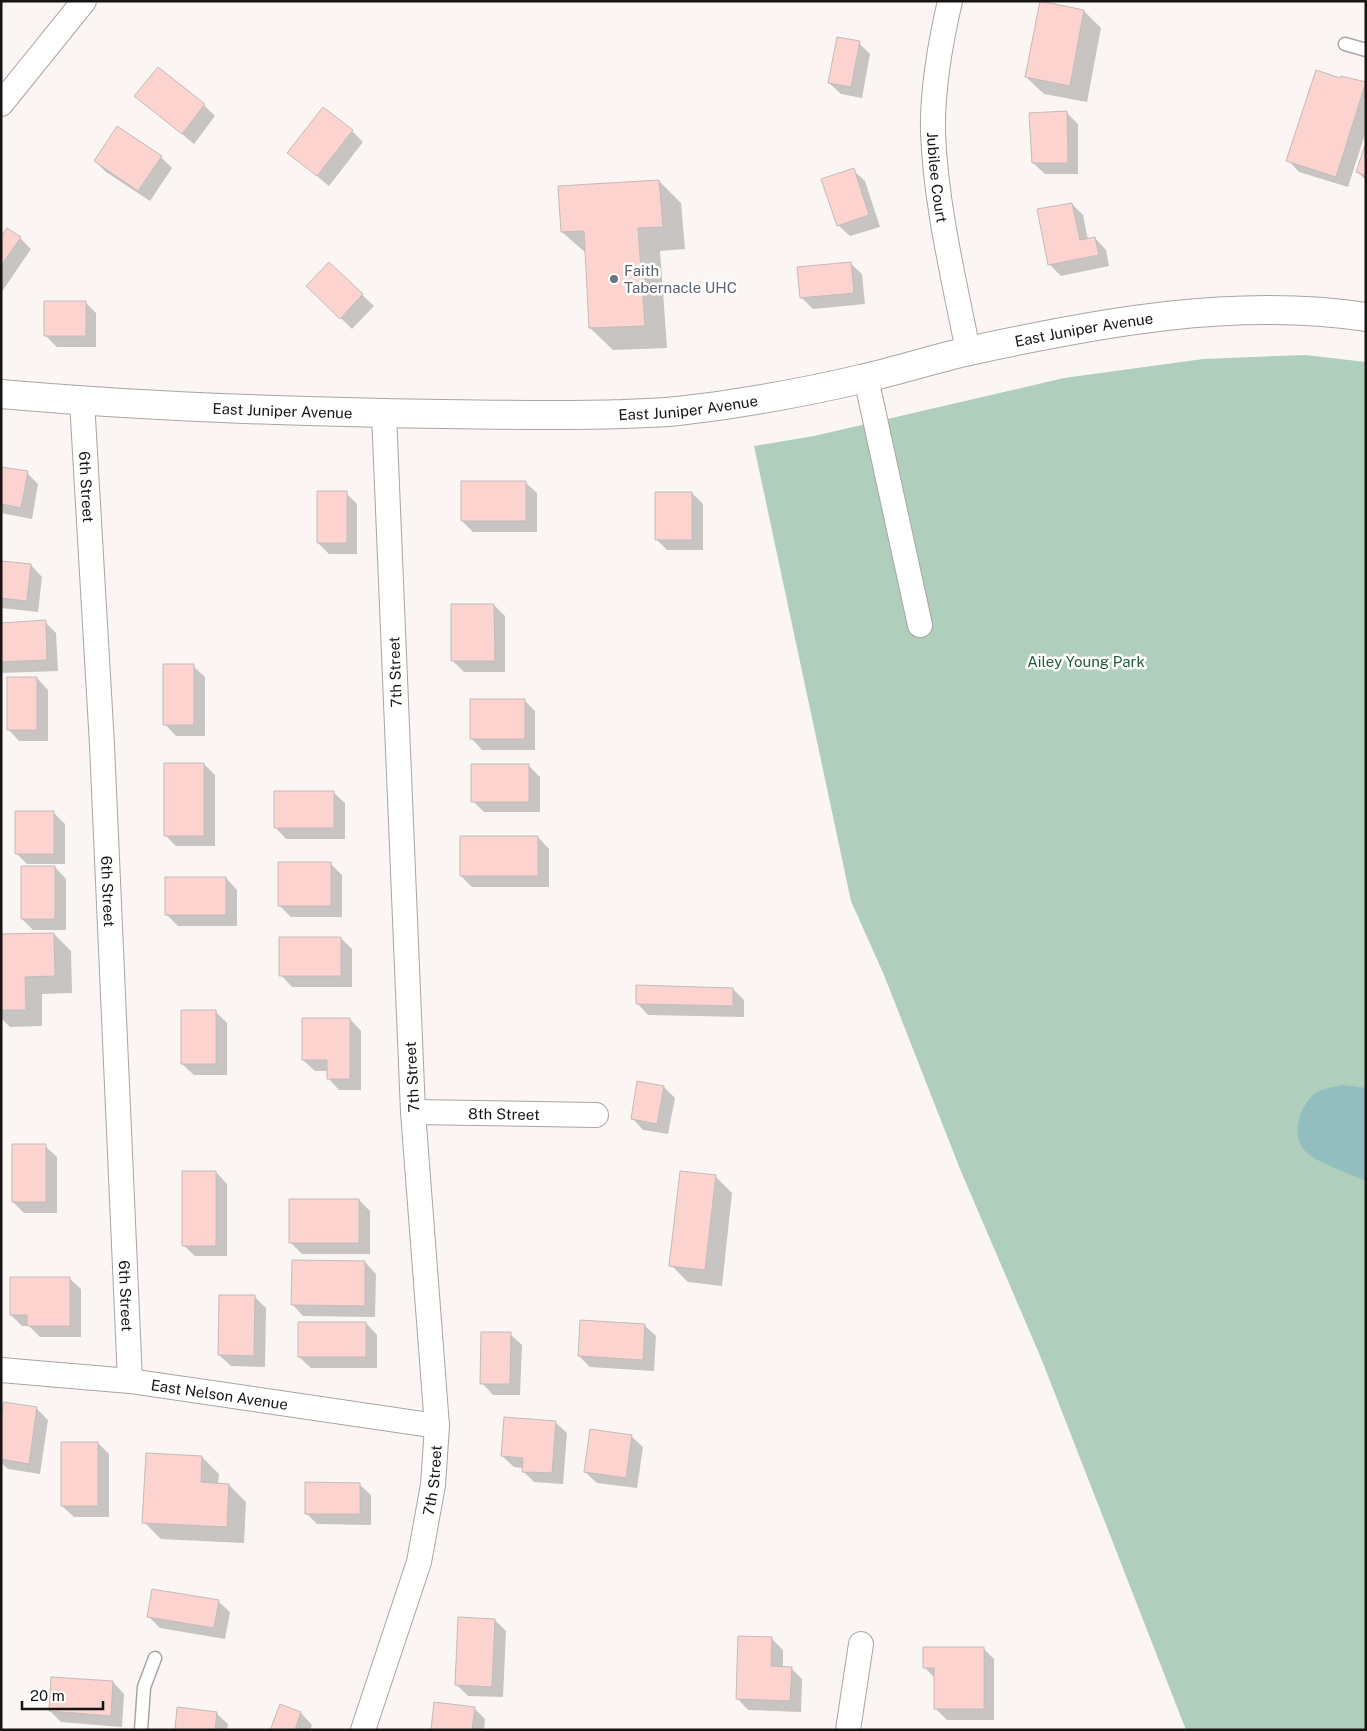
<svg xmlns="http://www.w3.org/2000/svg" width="1367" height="1731" font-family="'Public Sans',sans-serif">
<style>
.green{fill:#afcfbc}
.water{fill:#92bec0}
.shadow{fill:#0003}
.building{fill:#fcd3cf;stroke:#c2bcbb}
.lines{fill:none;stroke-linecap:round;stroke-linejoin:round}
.lane-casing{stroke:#aaa5a3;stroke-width:15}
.street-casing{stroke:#aaa5a3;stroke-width:26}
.secondary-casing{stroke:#aaa5a3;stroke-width:30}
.lane{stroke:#fff;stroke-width:12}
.street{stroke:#fff;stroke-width:24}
.secondary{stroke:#fff;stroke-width:28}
.worship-dot{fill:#6b7280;stroke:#fff;stroke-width:2}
.labels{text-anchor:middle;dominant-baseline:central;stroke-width:5;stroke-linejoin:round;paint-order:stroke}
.street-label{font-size:15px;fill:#171514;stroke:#fff}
.worship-label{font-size:15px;fill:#5b616d;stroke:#fff;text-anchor:start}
.park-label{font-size:15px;fill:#215b3f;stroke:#fff}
</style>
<rect width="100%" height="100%" fill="#fbf5f3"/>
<path class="green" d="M1305 355 1366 362V1730H1186L1041 1358 960 1169 884 975 851 901 754 446 814 436 1064 378 1203 359Z"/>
<path class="water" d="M1343 1085 1366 1088V1181C1351 1174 1314 1162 1304 1150 1290 1134 1301 1102 1317 1092 1325 1088 1334 1087 1343 1085Z"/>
<path class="shadow" d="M1084 11 1101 28 1087 102 1044 94 1026 77Z
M859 43 870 54 862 98 841 94 829 83Z
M1342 77 1366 84V131L1348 187 1299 172 1288 160Z
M136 96 204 105 215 116 194 144Z
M1066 112 1078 124V174H1045L1033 163Z
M352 131 363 142 329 186 289 153Z
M1366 146V180L1357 172Z
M161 157 172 168 150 201 106 172 95 161Z
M853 170 865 181 880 227 850 236 838 225Z
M659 181 681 203 685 249 660 251 667 348 613 350 590 328 587 254 562 232Z
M1072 204 1083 215 1088 240 1095 238 1106 250 1109 266 1061 276 1049 264Z
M20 238 31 249 1 293V239Z
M850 263 862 274 865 304 813 309 802 298 799 268Z
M329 264 374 306 352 329 319 297Z
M85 302 96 313V347H57L45 335Z
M1 468 27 473 38 484 32 519 1 513Z
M525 482 537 493V532H473L462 521Z
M346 493 357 504V554H329L318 543Z
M692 493 703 504V550H667L656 539Z
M1 562 31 565 42 577 38 612 1 608Z
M494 605 505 616V672H464L452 660Z
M45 622 56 633 58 671 1 673V624Z
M193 666 205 677V736H176L165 724Z
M37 678 48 690V741H19L8 729Z
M524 700 535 711V750H482L471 738Z
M204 764 215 775V846H176L165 835Z
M528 765 540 777V812H484L473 801Z
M333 792 345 803V839H286L275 827Z
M53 812 65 824V864H27L16 853Z
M538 837 549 849V887H472L461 876Z
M330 863 342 875V917H291L280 906Z
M55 867 66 879V930H33L22 919Z
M226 878 237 890V926H178L166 914Z
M54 934 71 951 72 993 42 994V1026L10 1027 1 1018V935Z
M341 938 352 949V987H292L281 975Z
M733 989 744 1000V1017L648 1015 637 1003Z
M216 1012 227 1023V1075H194L182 1064Z
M350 1019 361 1031V1090H339L328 1078V1071H315L303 1060Z
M664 1087 675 1098 668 1134 643 1130 632 1118Z
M45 1146 57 1157V1213H24L13 1202Z
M216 1172 227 1184V1256H195L183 1245Z
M715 1176 732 1193 722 1286 688 1282 671 1265Z
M359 1200 370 1211V1254H302L291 1243Z
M365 1262 376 1274 375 1317 303 1316 292 1304Z
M69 1278 81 1289V1337H40L29 1326H22L11 1315Z
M255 1297 266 1308 265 1367 231 1366 219 1355Z
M366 1323 377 1335V1368H311L299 1357Z
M644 1325 656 1336 654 1371 590 1367 579 1356Z
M510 1334 522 1345 520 1395H493L482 1383Z
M5 1403 37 1409 48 1420 40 1474 8 1469 1 1463V1426Z
M555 1422 567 1433 563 1484 534 1482 523 1471V1468L514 1467 502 1456Z
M631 1436 643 1447 637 1488 597 1483 585 1472Z
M98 1443 109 1454V1517H74L62 1506Z
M202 1457 219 1474 218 1484 229 1485 246 1502 244 1543 161 1539 144 1522Z
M359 1484 371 1495V1525L317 1524 306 1513Z
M218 1601 230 1612 225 1639 160 1628 149 1617Z
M495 1620 506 1631 503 1697 468 1696 456 1684Z
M740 1637 772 1639 783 1650V1668H791L802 1679 801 1712 748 1710 737 1698Z
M983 1648 994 1659V1720H947L936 1709V1679L925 1668Z
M113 1682 124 1694 122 1727 61 1722 50 1711Z
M280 1706 301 1713 312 1725 310 1730H271Z
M474 1708 485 1719 484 1730H433Z
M216 1713 228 1724 227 1730H176Z"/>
<path class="building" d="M1040 1 1084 10 1070 86 1025 77Z
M837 37 860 41 851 87 828 83Z
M158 67 205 104 182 134 134 96Z
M1316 70 1340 78 1341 76 1366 82 1336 177 1286 161Z
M323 107 353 130 317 176 287 153Z
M1067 111 1068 163H1032L1029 113Z
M117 126 162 156 138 191 94 161Z
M1366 142V176L1356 172Z
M854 168 869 215 837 226 821 179Z
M659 180 663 227 638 228 645 326 589 328 584 231 561 232 558 186Z
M1072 203 1080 240 1095 237 1099 255 1048 265 1037 209Z
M7 228 21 237 1 266V237Z
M329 262 363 294 340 319 306 286Z
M851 262 854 293 800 298 797 267Z
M44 301H86V336H44Z
M1 467 28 471 21 508 1 504Z
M461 481H526V521H461Z
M317 491H347V543H317Z
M655 492H692V540H655Z
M1 561 31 564 27 601 1 598Z
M451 604H494L495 661H451Z
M46 620 47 660 1 662V623Z
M163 664H194V725H163Z
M7 677H37V730H7Z
M470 699H525V739H470Z
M164 763H204V836H164Z
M471 764H529V802H471Z
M274 791H334V828H274Z
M15 811H54V854H15Z
M460 836H538V876H460Z
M278 862H331V906H278Z
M21 866H55V919H21Z
M165 877H226V915H165Z
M54 933 55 976 25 977 26 1010H1V934Z
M279 937H341V976H279Z
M636 985 733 988V1006L636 1004Z
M181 1010H216V1064H181Z
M302 1018H350V1079H327V1060H302Z
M637 1081 664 1086 657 1124 631 1119Z
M12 1144H46V1202H12Z
M182 1171H216V1246H182Z
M680 1171 716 1175 705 1270 669 1266Z
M289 1199H359V1243H289Z
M292 1260 365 1261V1306L291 1305Z
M10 1277H70V1326H27V1315H10Z
M219 1295H255L254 1356 218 1355Z
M580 1320 645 1324 643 1360 578 1356Z
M298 1322H366V1357H298Z
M481 1332H511L510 1384H480Z
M4 1402 37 1407 29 1464 1 1459V1418Z
M504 1417 556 1421 552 1473 522 1472 523 1458 501 1456Z
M590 1429 632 1435 626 1478 584 1472Z
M61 1442H98V1506H61Z
M146 1453 202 1456 201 1482 229 1484 227 1527 142 1523Z
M305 1482 360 1483V1514H305Z
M152 1589 219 1600 214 1628 147 1617Z
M458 1617 495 1619 492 1687 455 1685Z
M738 1636 772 1637 771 1666 792 1667 790 1701 736 1699Z
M923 1647H984V1709H934V1668H923Z
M51 1677 113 1681 111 1716 49 1711Z
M434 1702 475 1707 472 1730H431Z
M280 1704 301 1712 295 1730H270Z
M177 1707 217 1712 215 1730H175Z"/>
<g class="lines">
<g class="lane-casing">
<path id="lane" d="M1345 44 1366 50
M141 1730 144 1687 155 1658"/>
</g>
<g class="street-casing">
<g id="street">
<path id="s1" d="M950 1C940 44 932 89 933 133 936 207 954 279 968 351"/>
<path d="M1 104 84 1"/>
<path d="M866 378 920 625"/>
<path id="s2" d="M82 401 102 745 130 1381"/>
<path id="s3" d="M413 1112 596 1115"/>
<path id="s4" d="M1 1370 130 1381 437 1426"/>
<path id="s5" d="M363 1730 419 1562 433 1485 437 1426 413 1112 384 413"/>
<path d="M848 1730 861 1644"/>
</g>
</g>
<g class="secondary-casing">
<g id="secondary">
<path id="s6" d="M1 394C148 407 295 412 443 414 503 415 563 416 623 414 641 413 660 413 678 411 740 404 801 393 861 379 897 371 933 359 969 351 1097 323 1235 297 1366 317"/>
</g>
</g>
<use href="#lane" class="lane"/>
<use href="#street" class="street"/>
<use href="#secondary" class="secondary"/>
</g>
<circle class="worship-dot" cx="614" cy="279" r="5"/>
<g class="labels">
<g class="street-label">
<text stroke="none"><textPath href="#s1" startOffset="178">Jubilee Court</textPath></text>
<text stroke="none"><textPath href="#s6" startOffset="1092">East Juniper Avenue</textPath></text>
<text stroke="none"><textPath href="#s6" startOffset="688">East Juniper Avenue</textPath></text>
<text stroke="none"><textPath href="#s6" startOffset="282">East Juniper Avenue</textPath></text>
<text stroke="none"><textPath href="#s2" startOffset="86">6th Street</textPath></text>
<text transform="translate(395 672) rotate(-92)">7th Street</text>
<text stroke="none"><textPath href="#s2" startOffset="491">6th Street</textPath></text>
<text transform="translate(412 1077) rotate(-93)">7th Street</text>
<text stroke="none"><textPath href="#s3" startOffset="91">8th Street</textPath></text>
<text stroke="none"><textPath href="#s2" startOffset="896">6th Street</textPath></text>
<text stroke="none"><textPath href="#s4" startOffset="220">East Nelson Avenue</textPath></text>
<text stroke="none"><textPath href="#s5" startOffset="260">7th Street</textPath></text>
</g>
<g class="worship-label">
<text x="624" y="270">Faith<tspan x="624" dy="17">Tabernacle UHC</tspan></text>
</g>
<g class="park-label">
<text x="1086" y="661">Ailey Young Park</text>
</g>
</g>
<rect width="1367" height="1731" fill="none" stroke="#171514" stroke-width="5"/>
<path d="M22 1701v8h81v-8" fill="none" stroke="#171514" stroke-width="2.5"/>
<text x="30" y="1701" font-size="15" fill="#171514" stroke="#ffffff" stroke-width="4" paint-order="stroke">20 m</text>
</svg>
